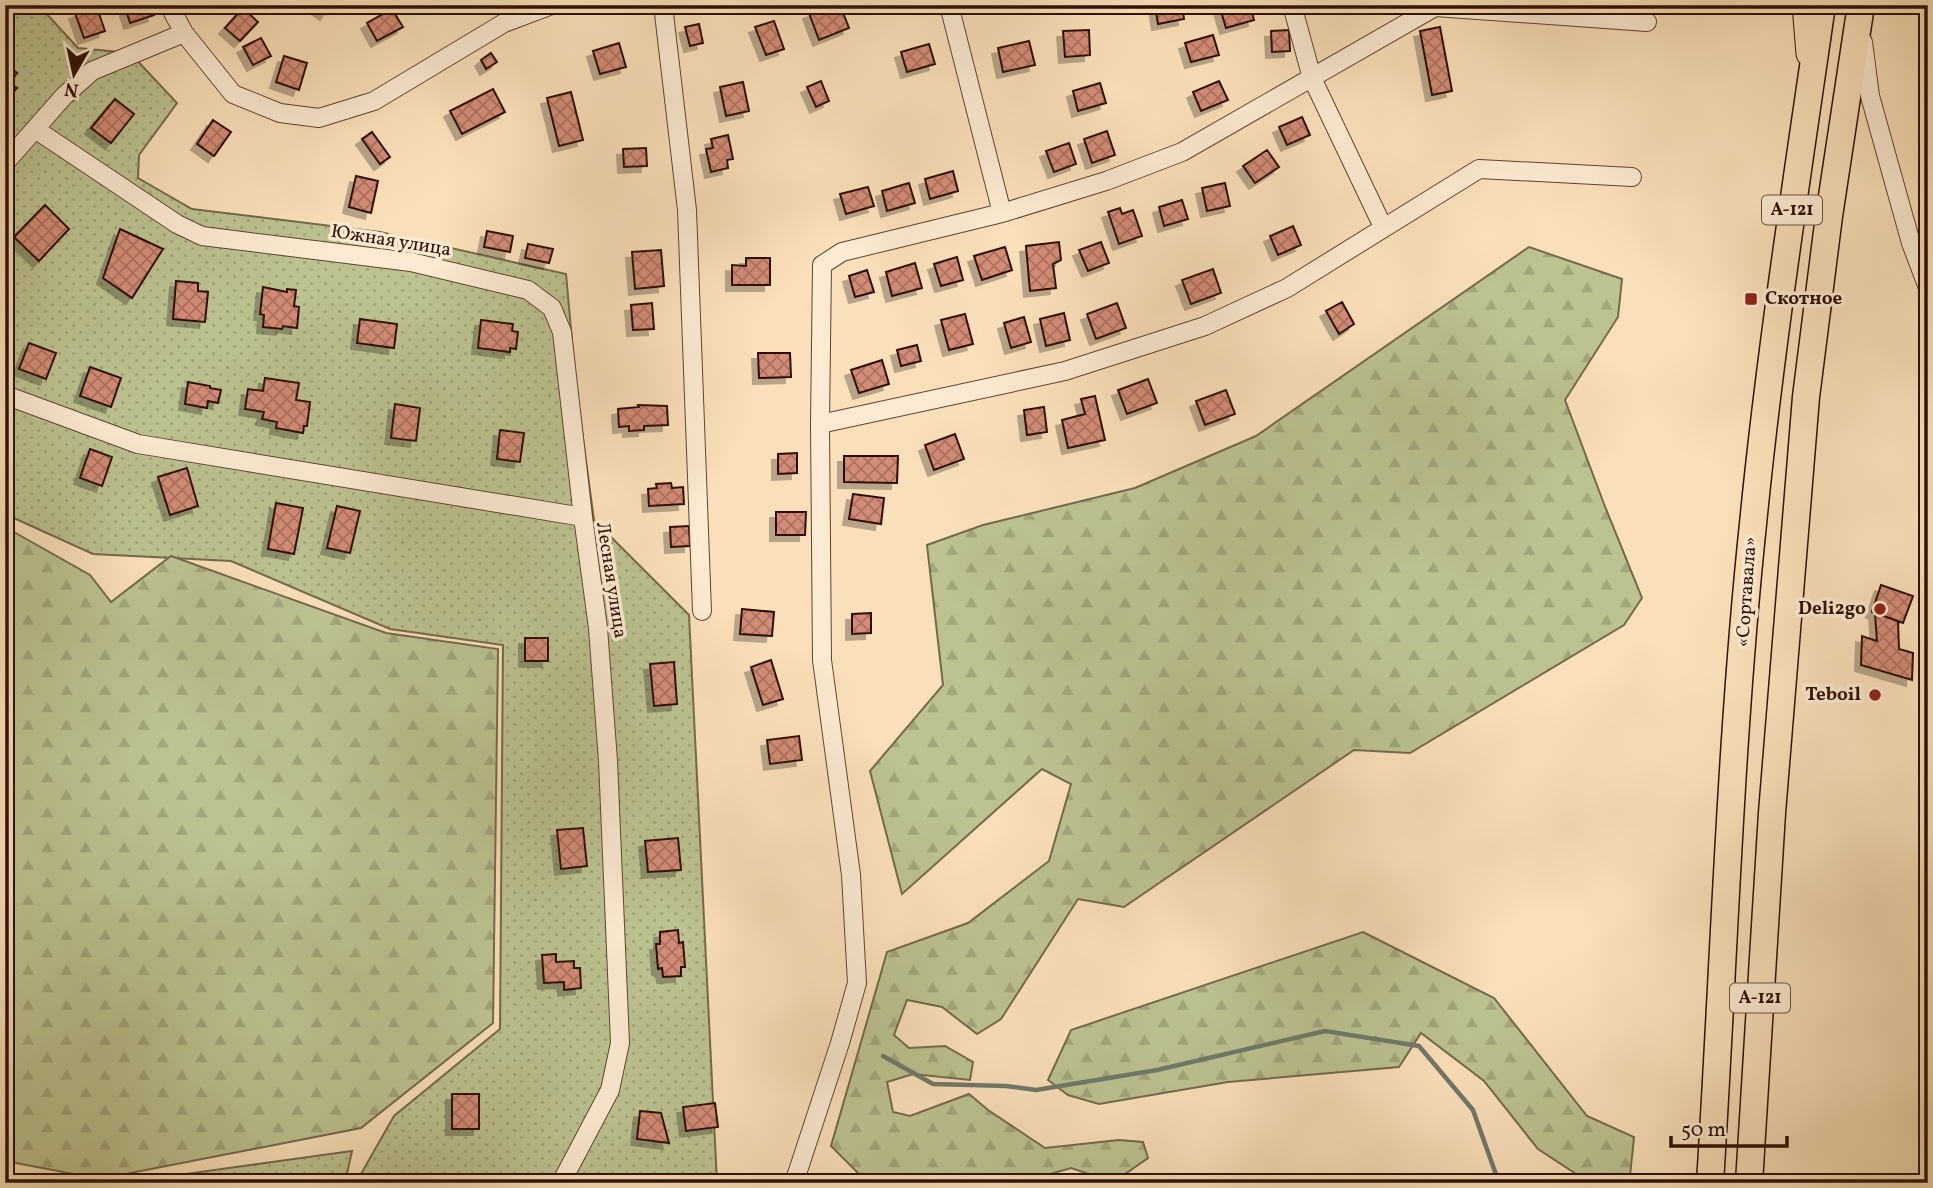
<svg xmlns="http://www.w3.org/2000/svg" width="1933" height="1188" font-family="Vollkorn,serif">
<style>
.grass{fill:url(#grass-dots);stroke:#746a4a;stroke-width:2}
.forest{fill:url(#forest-firs);stroke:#746a4a;stroke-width:2}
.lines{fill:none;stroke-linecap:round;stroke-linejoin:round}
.stream{stroke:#71786a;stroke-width:4.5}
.building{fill:url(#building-cross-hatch);stroke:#2d1003;stroke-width:2;filter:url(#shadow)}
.minor-casing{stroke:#604431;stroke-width:20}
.major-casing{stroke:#2d1003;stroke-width:25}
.highway-casing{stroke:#2d1003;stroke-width:29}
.minor{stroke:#fcebd2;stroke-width:18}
.major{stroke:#fae0ba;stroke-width:23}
.highway{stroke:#fae0ba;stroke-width:26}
.poi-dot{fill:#8f2418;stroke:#fcebd2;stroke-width:2.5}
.labels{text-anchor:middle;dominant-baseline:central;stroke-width:7;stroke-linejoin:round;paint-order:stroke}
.shield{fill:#fcebd2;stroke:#6b5241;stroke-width:2}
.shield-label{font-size:18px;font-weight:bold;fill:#2d1003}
.street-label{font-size:19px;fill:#2d1003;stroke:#fcebd2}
.poi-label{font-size:19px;font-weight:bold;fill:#2d1003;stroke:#fcebd2;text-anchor:end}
</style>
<defs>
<pattern id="grass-dots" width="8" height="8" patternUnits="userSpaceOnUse" patternTransform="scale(1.75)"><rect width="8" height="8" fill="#bcc391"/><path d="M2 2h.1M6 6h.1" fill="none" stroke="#a2a67b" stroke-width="1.8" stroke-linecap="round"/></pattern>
<pattern id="forest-firs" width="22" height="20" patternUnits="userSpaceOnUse" patternTransform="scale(1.75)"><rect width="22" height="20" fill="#bcc391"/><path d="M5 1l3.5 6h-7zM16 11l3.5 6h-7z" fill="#a2a67b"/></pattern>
<pattern id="building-cross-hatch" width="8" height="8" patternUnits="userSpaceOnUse" patternTransform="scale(1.75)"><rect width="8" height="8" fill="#d38c77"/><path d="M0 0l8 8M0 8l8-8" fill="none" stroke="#ac715f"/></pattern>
<filter id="shadow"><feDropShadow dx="-6" dy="6" stdDeviation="0" flood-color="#0004"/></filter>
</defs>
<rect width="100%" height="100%" fill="#fae0ba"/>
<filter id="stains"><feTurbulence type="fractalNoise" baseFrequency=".00286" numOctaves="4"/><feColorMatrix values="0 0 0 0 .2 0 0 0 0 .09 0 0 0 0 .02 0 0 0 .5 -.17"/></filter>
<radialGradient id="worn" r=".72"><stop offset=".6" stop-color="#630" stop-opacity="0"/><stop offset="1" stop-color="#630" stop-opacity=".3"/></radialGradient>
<path class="grass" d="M5 5H34L45 12 78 48 130 53 177 103 139 155 138 178 192 209 380 232 566 274 577 395 594 520 689 615 717 1183H359L361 1174 394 1116 500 1029 503 645 390 629 231 561 93 554 5 514Z
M352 1151 345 1183H121Z"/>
<path class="forest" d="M1529 247 1622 279 1618 317 1565 400 1604 504 1642 598 1624 625 1410 753 1354 750 1124 907 1078 899 1001 1019 977 1034 942 1007 907 1000 894 1035 909 1048 945 1046 973 1062 970 1080 913 1074 887 1082 893 1112 910 1116 969 1094 988 1110 1045 1148 1119 1140 1143 1142 1148 1158 1125 1174 1098 1177 1071 1168 1019 1183H893L863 1178 831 1146 887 952 968 923 1049 861 1071 784 1042 769 902 894 870 771 943 685 927 545 983 525 1135 488 1256 436Z
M5 527 90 575 111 602 171 556 386 633 498 649 493 1023 361 1128 100 1179 5 1161Z
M1363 932 1494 998 1587 1116 1634 1137 1630 1176 1623 1183H1590L1538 1149 1484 1081 1421 1033 1399 1067 1228 1082 1099 1104 1068 1095 1048 1080 1071 1030Z"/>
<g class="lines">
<path class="stream" d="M883 1056 933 1084 1006 1086 1036 1090 1157 1070 1325 1031 1419 1046 1473 1110 1499 1183"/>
</g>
<path class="building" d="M96 5 105 31 84 38 75 13Z
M139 5H151L154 15 130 23 126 10Z
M313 5H332L326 14Z
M829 5H840L849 28 819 40 809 13Z
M1155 5H1182L1184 19 1158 24Z
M1230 5H1250L1254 20 1226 28 1220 8Z
M243 8 258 22 240 41 225 28Z
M392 9 403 27 377 41 367 23Z
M774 21 784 49 766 55 755 27Z
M699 24 703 43 690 46 685 27Z
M1440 27 1452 91 1432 95 1420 31Z
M1089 30 1090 55 1065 57 1063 31Z
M1289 30 1290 51 1272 52 1271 31Z
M1213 35 1219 55 1191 62 1185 43Z
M261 38 271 56 253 65 243 47Z
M1029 41 1035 65 1003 72 998 48Z
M619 43 626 67 600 74 593 51Z
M929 44 935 64 907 72 901 52Z
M491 53 497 62 486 69 481 60Z
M284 56 307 63 299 90 276 82Z
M5 63 17 73 10 83 17 88 5 102Z
M821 81 829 101 816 107 807 87Z
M1219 81 1228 100 1201 111 1193 92Z
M743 82 749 111 726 116 720 87Z
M1100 83 1106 103 1078 111 1073 91Z
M493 89 505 112 462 134 450 111Z
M571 92 583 140 559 146 547 98Z
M115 99 134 114 111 143 91 128Z
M1302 117 1310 135 1287 145 1279 127Z
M213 120 231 132 214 156 197 144Z
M1107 131 1115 155 1092 163 1084 139Z
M372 132 390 157 380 164 362 139Z
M728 135 733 159 727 160 728 168 711 172 706 149 713 148 711 139Z
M1069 143 1076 164 1054 172 1046 151Z
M646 148 647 166 624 167 623 149Z
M1267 150 1279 167 1255 183 1243 166Z
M953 171 958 191 930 199 925 179Z
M356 176 378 181 371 213 349 207Z
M909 183 915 203 887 211 882 191Z
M1225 183 1230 206 1207 211 1202 188Z
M868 187 874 206 846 214 840 194Z
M1182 200 1188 219 1164 226 1159 207Z
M45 205 69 229 39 261 14 237Z
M1120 208 1122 214 1133 210 1142 236 1119 244 1108 212Z
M1293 226 1301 245 1278 255 1270 236Z
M120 229 163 249 132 298 103 278Z
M487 231 513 236 510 252 484 247Z
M1059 242 1061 260 1053 264 1056 288 1030 291 1026 246Z
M1101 242 1109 263 1088 271 1079 250Z
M528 244 553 249 549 263 525 258Z
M1005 247 1012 270 982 280 974 256Z
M661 250 664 286 635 289 632 252Z
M957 257 963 280 941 286 934 264Z
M746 258H770V285H732V265L746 266Z
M915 263 922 288 892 296 886 272Z
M1213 269 1221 293 1191 304 1182 280Z
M867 270 874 292 855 297 849 276Z
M176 281 198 283V291L208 292 205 322 173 319Z
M263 287 287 292V289L296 290 294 306 299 307 297 328 283 326 282 329 263 327 264 315 260 314Z
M1342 302 1354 324 1339 334 1326 311Z
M652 303 654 329 633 330 631 305Z
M1117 303 1126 328 1096 339 1087 314Z
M1064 313 1070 340 1046 346 1040 319Z
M965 314 973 344 949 350 941 320Z
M1024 317 1031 342 1011 348 1004 323Z
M360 319 397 324 394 348 357 343Z
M481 320 513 324 512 331 518 332 516 349 510 348V352L478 348Z
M29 343 56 353 46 379 19 369Z
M917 345 921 361 901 366 897 350Z
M758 353H790L791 377 759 378Z
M882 360 889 384 859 393 851 370Z
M90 367 121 378 111 407 80 396Z
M265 378 299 383 296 400 310 402 307 426H304L303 433 276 428 277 422 262 419 264 412 245 409 248 389 263 391Z
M1148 379 1157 403 1127 414 1118 390Z
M188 382 210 386V388L221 390 218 403 208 401 207 408 185 404Z
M1226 390 1235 414 1205 425 1196 401Z
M1095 396 1105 440 1068 448 1062 420 1085 414 1081 399Z
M395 404 420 408 416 441 391 438Z
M638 405 667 406 668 425 644 426V430L629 431V426L619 427 618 409 639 407Z
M1044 407 1047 432 1027 435 1024 410Z
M500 430 524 433 520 462 497 459Z
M955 434 964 459 934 470 925 445Z
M90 449 112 457 102 486 80 478Z
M797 453V473L778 474V454Z
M844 456H898L897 483 844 482Z
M187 468 198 506 170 515 158 477Z
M671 483 672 488 683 487 684 504 649 506 648 489 657 488 656 484Z
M853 494 884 498 881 524 849 519Z
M276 503 303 508 294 554 268 549Z
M337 506 360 511 350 553 327 548Z
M776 512H806L805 535H776Z
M689 526 690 546 671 547 670 527Z
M1881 585 1913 596 1903 623 1872 612Z
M742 609 774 612 772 636 740 634Z
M871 613V633L852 634V614Z
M1875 613 1898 621 1899 649 1913 653 1912 680 1861 665 1862 636 1877 641Z
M525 638H548V661H525Z
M771 660 783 699 763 705 751 667Z
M674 662 677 704 654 706 650 664Z
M799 736 802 760 770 764 767 740Z
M583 828 587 866 561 869 557 830Z
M678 838 681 870 648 872 645 841Z
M678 930 679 943 683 942 685 967H681V976L663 977 662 968 658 969 656 944H660V932Z
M556 954V962L574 961V968H580L581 988 564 990V982L544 983 542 955Z
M452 1094H479V1129H452Z
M715 1103 718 1127 686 1131 683 1107Z
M640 1111 661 1113 669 1143 637 1139Z"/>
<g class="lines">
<g class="minor-casing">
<path id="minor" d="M169 5 184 33 233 94 280 113 319 118 374 101 504 23 552 5
M663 5 687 210 702 611
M1292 5 1312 78 1383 227
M1863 42 1870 96 1911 243 1928 288
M35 129 177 224 202 236 411 262 528 290 552 308 562 332 583 517
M5 163 64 96 92 71 184 33
M1002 213 1106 181 1182 152 1435 7 1647 22
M5 395 138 444 583 517 598 628 608 761 620 1043 610 1090 561 1183
M820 424 1065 371 1205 326 1287 288 1479 169 1632 177
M794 1183 840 1043 857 983 851 875 822 660 820 424 822 265 842 252 1002 213 949 5"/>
</g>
<g class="major-casing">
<path id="major" d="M1804 5 1808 54"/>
</g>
<g class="highway-casing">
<path id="highway" d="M1710 1183C1724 963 1730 743 1753 524 1770 351 1797 178 1822 5
M1749 1183 1772 813 1806 397 1829 216 1861 5"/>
</g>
<use href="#minor" class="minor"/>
<use href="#major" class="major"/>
<use href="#highway" class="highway"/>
</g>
<g class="poi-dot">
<rect x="1744" y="292" width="14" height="14" rx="3.5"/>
<circle cx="1880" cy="609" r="7"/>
<circle cx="1875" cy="695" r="7"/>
</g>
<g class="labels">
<g class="shield">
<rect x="1762" y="195.5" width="60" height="29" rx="5"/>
<rect x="1730" y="983.5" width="60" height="29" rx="5"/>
</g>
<g class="shield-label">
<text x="1792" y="210">А-121</text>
<text x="1760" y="998">А-121</text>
</g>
<g class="street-label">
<text transform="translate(391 241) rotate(9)">Южная улица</text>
<text transform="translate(611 580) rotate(81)">Лесная улица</text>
<text transform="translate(1747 592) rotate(-86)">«Сортавала»</text>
</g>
<g class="poi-label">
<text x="1765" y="299" text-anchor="start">Скотное</text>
<text x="1866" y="609">Deli2go</text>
<text x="1861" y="695">Teboil</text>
</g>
</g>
<rect width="1933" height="1188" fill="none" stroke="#fae0ba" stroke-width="28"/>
<rect x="7" y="7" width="1919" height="1174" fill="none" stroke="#2d1003" stroke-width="3.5"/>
<rect x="14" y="14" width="1905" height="1160" fill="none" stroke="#2d1003" stroke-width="2"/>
<g transform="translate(74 74) rotate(189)" stroke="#fcebd2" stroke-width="5" paint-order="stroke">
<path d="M0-5L12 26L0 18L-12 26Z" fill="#2d1003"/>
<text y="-10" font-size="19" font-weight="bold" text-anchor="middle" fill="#2d1003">N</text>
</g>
<path d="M1671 1136v10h116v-10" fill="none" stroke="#2d1003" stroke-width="3.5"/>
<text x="1681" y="1136" font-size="21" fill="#2d1003" stroke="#fcebd2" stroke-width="5" paint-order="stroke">50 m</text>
<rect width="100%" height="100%" filter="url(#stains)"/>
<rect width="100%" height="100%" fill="url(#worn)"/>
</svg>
